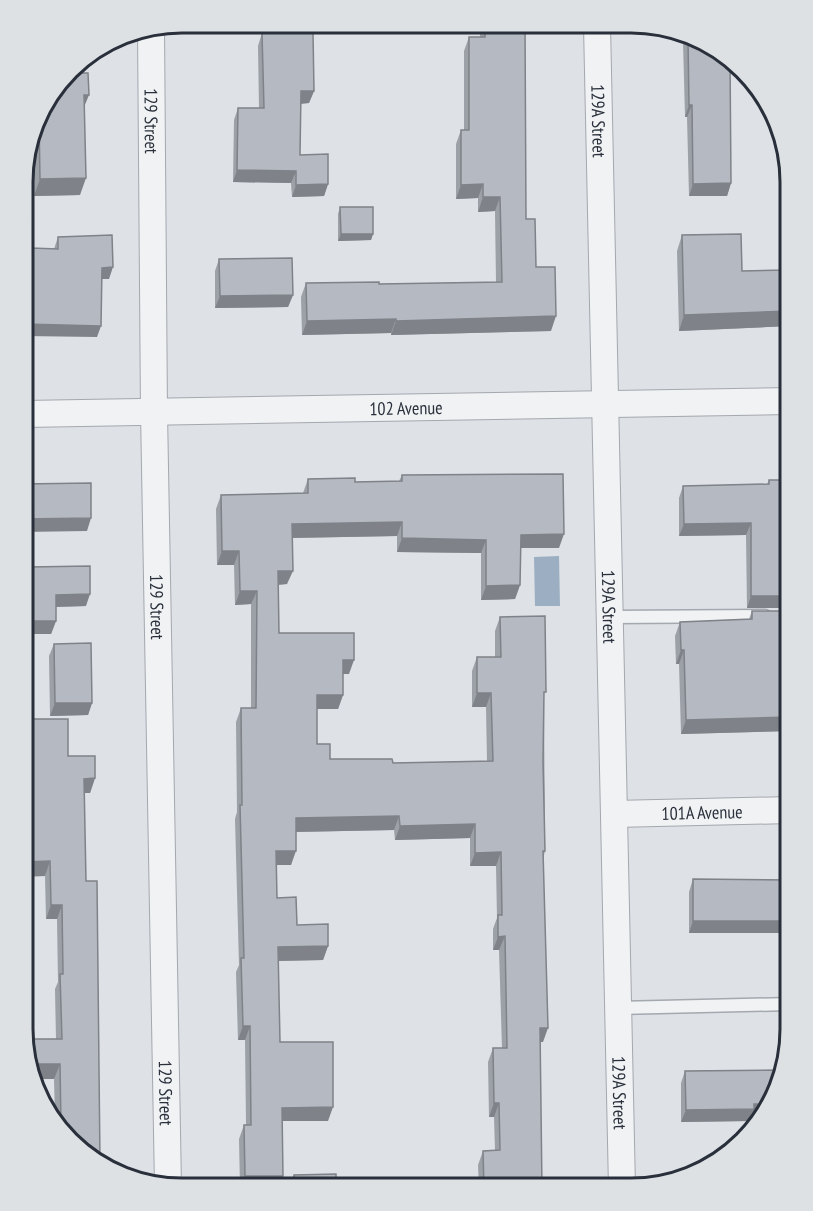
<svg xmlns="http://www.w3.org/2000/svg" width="813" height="1211" font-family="'PT Sans Narrow',sans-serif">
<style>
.water{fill:#9cafc2}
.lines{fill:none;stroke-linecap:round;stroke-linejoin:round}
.lane-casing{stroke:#a4a8af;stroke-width:15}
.street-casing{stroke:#a4a8af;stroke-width:28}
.lane{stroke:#f0f2f4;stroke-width:12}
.street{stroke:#f0f2f4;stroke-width:26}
.wall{fill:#9ca0a7}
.shaded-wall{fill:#7f8288}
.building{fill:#b5bac2;stroke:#7f8288;stroke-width:1.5}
.labels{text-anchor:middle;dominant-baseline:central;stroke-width:6;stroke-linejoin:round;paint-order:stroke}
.street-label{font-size:18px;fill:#29303b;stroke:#edf0f3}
.rim{fill:none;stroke:#29303b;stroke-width:3}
</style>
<rect width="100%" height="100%" fill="#dee1e6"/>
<path class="water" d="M559 556 560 606H535L534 557Z"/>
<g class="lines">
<g class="lane-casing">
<path id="lane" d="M610 617 765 616
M618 1008 790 1004"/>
</g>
<g class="street-casing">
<g id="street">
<path id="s1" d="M597 25 622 1188"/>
<path id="s2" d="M151 28 154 412 168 1187"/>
<path id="s3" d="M24 414 790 401"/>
<path id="s4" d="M614 814 790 810"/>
</g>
</g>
<use href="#lane" class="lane"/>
<use href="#street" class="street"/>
</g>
<path class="wall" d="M265 23H308V33L314 91 309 103 300 104V155L328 184 324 196 292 197 291 183 233 182 234 120 238 108H259L258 46 262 33H265Z
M480 24 525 25 526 219 536 267 551 331 391 335V333L302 335 301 297 306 283 379 284 496 282 495 211 478 212V198L456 199V144L461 130H464V51L469 37H480Z
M681 35 728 56 731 183 727 196H689L687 117H685L683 41H681Z
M44 103 85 106 80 195 34 196 33 136Z
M783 146 790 182V198L783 199Z
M340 207 373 234 371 240 338 241V214Z
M682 235 742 271 780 270V265L786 250H790V326L679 331 677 251Z
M58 237 109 279H101L97 337 27 281V260L31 248 54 249Z
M219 259 293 295 288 307 215 308V271Z
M402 475 559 548H521L520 585 515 599 481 600V553L397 552V536L292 538 287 584 278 585 279 633 349 674H343V695L338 709H317V744L330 759 393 763 487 761 486 707H472V671L477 657H495V631L500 617 544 699 545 851 544 855 543 1042H540L542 1188H479L478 1165 483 1151 495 1150 494 1117H489L488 1062 493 1048H502L499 950H493V929L497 918 496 866H470V838L395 840 394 830 296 832 291 865H276L277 898 297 925 328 946 323 960 278 961 280 1042 328 1121H282L283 1176 278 1188 240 1187 239 1139 244 1125H246L245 1040H238L236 972 239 965 235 819 237 812 236 722 241 708H251V604L235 605 234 565H217L216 509 221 495 303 493 308 479 355 482 399 481Z
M769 480H790V530H789L790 596 785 608H747L746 535 679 536V498L683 486 767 484Z
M29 567 86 606 56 607V621L51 634H24V579Z
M752 611H790V731L681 734 679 664H676L675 636 680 622 749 619Z
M54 644 92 703 88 715 50 716 49 656Z
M68 756 95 778 90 793H84L85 1156 55 1116 54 1079 56 1039 55 989 58 982 57 919H46L45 876Z
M693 879 790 880V933H689V892Z
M779 1070 761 1116H752L750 1121 681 1122V1083L685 1071Z
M294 1175 336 1188H289Z"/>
<path class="shaded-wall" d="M301 91H314L309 103 296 104Z
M84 95H89L82 112Z
M689 105H692L687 117H685Z
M237 170 296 171 291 183 233 182Z
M86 178 80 195 34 196 40 179Z
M731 183 727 196H689L693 184Z
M328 184 324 196 292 197 296 185Z
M483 184 478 198 456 199 461 185Z
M788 186H790V198L783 199Z
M483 197H500L495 211 478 212Z
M341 234H373L371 240 338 241Z
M113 267 109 279H97L102 268Z
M293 295 288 307 215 308 220 296Z
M790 311V326L679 331 684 315Z
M556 316 551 331 391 335 396 321Z
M396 319 391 333 302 335 307 321Z
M24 324 101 326 97 337 24 336Z
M91 518 87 531 23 532V519Z
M402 522 397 536 286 538 292 524Z
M751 523 746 535 679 536 684 524Z
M564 534 559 548H516L521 535Z
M402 538 486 540 481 553 397 552Z
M222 551H239L234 565H217Z
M278 571H293L287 584 273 585Z
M520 585 515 599 481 600 486 586Z
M240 591H257L251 604 235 605Z
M90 594 86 606 51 607 56 595Z
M751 596H790L785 608H747Z
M29 621H56L51 634H24Z
M681 650H684L679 664H676Z
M343 660H354L349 674H338Z
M477 693H491L486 707H472Z
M317 695H343L338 709H312Z
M55 703H92L88 715 50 716Z
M790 717V731L681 734 686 720Z
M95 778 90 793H78L84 779Z
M399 816 394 830 291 832 296 818Z
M475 824 470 838 395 840 400 826Z
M276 851H296L291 865H271Z
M501 852 496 866H470L475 853Z
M50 861 45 876 23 877V862Z
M51 905H62L57 919H46Z
M693 921H790V933H689Z
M505 936 499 950H493L498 937Z
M328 946 323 960 273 961 278 947Z
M243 1026H250L245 1040H238Z
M540 1028H548L543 1042H535Z
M30 1064H60L54 1079H33Z
M494 1103H499L494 1117H489Z
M754 1104H766L761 1116H752L750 1121 681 1122 686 1110Z
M333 1107 328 1121H276L282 1108Z
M245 1176H283L278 1188 241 1187Z"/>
<path class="building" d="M270 23H308V33H313L314 91H301L300 155 328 154V184L296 185V171L237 170 238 108H264L262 33H270Z
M485 24 525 25 526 219H535L536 267H555L556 316 396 321V319L307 321 306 283 379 282V284L502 282 500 197H483V184L461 185V130H469V37H485Z
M688 38 728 56 730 58 731 183 693 184 692 105H689Z
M68 73H88L89 95H84L86 178 40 179 39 117 44 103Z
M788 168 790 182V186H788Z
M340 207H373V234H341Z
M741 234 742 271 786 270V250H790V311L684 315 682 235Z
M112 235 113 267 102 268 101 326 24 324V281H31V248L58 249V237Z
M292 258 293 295 220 296 219 259Z
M563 474 564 534 521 535 520 585 486 586V540L402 538V522L292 524 293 571H278L279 633H354V660H343V695H317V744H330V759H392L393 763 493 761 491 693H477V657H501L500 617 545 616 546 692H544L543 761 545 851H543L548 1028H540L542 1188H484L483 1151 500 1150 499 1103H494L493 1048H507L505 936 498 937V915H502L501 852 475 853V824L400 826 399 816 296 818V851H276L277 898 296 897 297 925 328 924V946L278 947 280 1042H333V1107L282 1108 283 1176H245L244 1125H251L250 1026H243L241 958H244L240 805H242L241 708H256L257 591H240L239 551H222L221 495 308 493V479L355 478V482L402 481V475Z
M769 480H790V518H789L790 596H751V523L684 524 683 486 769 484Z
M91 483V518L23 519V484Z
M90 566V594L56 595V621H29V567Z
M752 611H790V717L686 720 684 650H681L680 622 752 619Z
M91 643 92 703H55L54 644Z
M23 719H68V756H95V778L84 779 86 881H97L100 1162 85 1156 61 1124 60 1064H30L25 1039H62L60 974H63L62 905H51L50 861 23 862Z
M693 879 790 880V921H693Z
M779 1070 766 1104H754V1109L686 1110 685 1071Z
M336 1174V1188H294V1175Z"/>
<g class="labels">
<g class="street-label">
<text stroke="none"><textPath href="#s1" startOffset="96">129A Street</textPath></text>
<text stroke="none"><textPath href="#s2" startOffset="93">129 Street</textPath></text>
<text stroke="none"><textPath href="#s3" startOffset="382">102 Avenue</textPath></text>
<text stroke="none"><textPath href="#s2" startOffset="579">129 Street</textPath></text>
<text stroke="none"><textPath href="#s1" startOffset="582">129A Street</textPath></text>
<text stroke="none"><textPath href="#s4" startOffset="88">101A Avenue</textPath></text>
<text stroke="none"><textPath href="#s2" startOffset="1065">129 Street</textPath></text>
<text stroke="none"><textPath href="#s1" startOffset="1068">129A Street</textPath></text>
</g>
</g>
<path d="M0 0H813V1211H0ZM182 33H631A149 149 0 0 1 780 182V1029A149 149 0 0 1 631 1178H182A149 149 0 0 1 33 1029V182A149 149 0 0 1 182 33Z" fill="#dde1e4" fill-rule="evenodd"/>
<path class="rim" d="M182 33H631A149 149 0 0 1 780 182V1029A149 149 0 0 1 631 1178H182A149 149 0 0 1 33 1029V182A149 149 0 0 1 182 33Z"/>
</svg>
